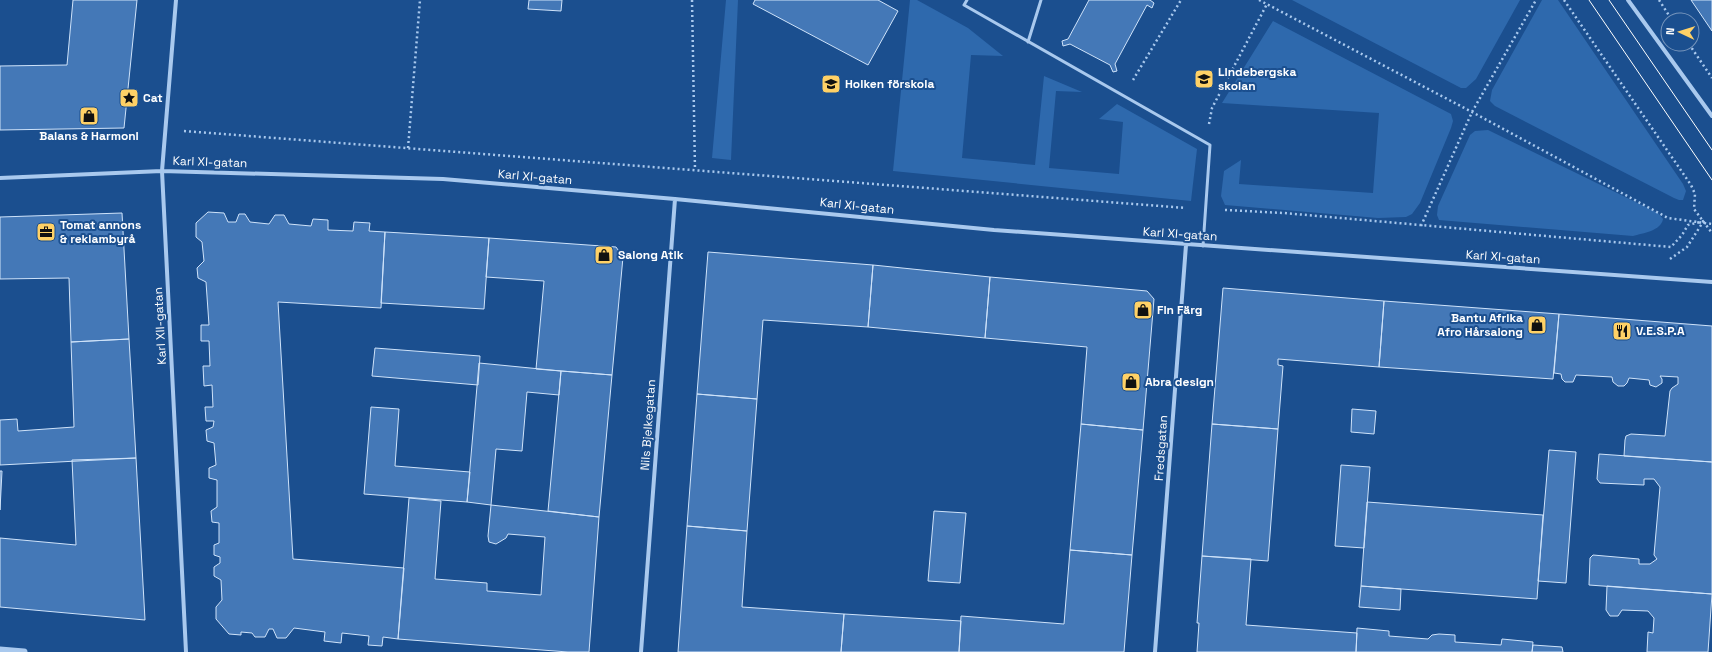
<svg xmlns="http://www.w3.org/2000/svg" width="1712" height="652" font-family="'Space Grotesk',sans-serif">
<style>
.green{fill:#2e69ad}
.building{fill:#4478b7;stroke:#cfe3fa}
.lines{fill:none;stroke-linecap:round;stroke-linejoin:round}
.path{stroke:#a9c9ee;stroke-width:2.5;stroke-dasharray:2 3;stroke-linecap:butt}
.service{stroke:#a9c9ee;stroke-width:3}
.minor{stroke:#a9c9ee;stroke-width:4}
.tertiary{stroke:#a9c9ee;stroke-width:7}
.tram{stroke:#fff;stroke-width:1}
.labels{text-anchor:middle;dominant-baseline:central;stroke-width:4;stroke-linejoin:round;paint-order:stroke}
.poi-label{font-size:12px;font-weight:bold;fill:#fff;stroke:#1b4f8f;text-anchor:start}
.street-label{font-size:12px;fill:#fff;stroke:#1b4f8f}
</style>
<rect width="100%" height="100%" fill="#1b4f8f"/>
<path class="green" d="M726 0H738L731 160 712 158Z
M910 0H917L968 28 1003 56 971 55 962 158 1035 165 1044 76 1082 92 1056 91 1049 168 1119 174 1123 122 1099 119 1117 104 1197 149 1191 201 893 171Z
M1292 0H1520L1476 79 1466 88H1461Z
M1542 0H1558L1683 184 1686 191 1683 200H1679L1674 198 1495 106 1490 101 1492 90Z
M1273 21 1451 114 1453 121 1451 128 1420 203 1412 214 1406 217 1378 218 1225 205 1221 196 1224 171 1241 160 1239 184 1373 193 1379 113 1222 103Z
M1488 130 1658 213 1663 219C1661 231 1643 233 1633 236L1439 220 1437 215 1438 206 1470 135 1475 131Z"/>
<path class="building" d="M73 0H137L124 128 0 130V66L67 65Z
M529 0H562L561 11 528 9Z
M755 0H878L898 11 868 65 753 4Z
M1089 0H1150L1154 3 1152 8 1147 5 1115 64 1117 71 1113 72 1110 65 1070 44 1063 46 1062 41 1068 39Z
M1691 0H1712V31Z
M208 212 224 213 228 222H236L239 214H245L250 222 269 224 275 215H284L289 224 311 226 313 219 328 220V230L353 231 354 222 370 223 369 231 385 232 381 308 278 302 293 559 404 568 398 639 383 637 382 646 368 645 369 636 342 633 341 643 324 641 325 632 294 628 286 638H277L273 629H269L265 637H255L252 633 241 632V635L229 634 216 619V607L222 600 221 580 214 576V567L220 563V557L214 555V545L219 543V523L212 522 211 511 217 507V480L209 478V468L216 465 214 443 207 441 206 430 213 427 214 421H206L205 407H213L212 385 204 386 203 366H210L209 341H201V325H209L206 282 198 278 197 268 204 261 202 242 196 237V223Z
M122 213 129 339 71 342 69 278 0 279V217Z
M385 232 489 238 484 309 381 303Z
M489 238 616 247 623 257 612 375 536 369 544 281 486 277Z
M708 252 873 265 868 327 763 320 757 399 697 394Z
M873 265 990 277 985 338 868 327Z
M990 277 1147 291 1154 299 1143 430 1081 424 1087 347 985 338Z
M1223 288 1384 301 1379 367 1278 359V365L1283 366 1278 429 1212 424Z
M1384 301 1559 314 1553 379 1379 367Z
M1559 314 1712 326V462L1624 456 1625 440 1626 436 1631 434 1665 436 1670 391 1672 388 1678 384V377L1660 376 1662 379V383L1656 387 1650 385 1649 380 1629 378 1627 383 1624 386H1618L1613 382 1612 377 1576 375 1573 382H1565L1562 379 1561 374 1554 373Z
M129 339 136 458 0 465V420L17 419 18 431 74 427 71 342Z
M375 348 480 356 478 385 372 376Z
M479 363 561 371 559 395 527 392 522 451 496 449 491 505 467 502Z
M561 371 612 375 599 517 548 511Z
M697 394 757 399 747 531 687 526Z
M371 407 399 409 395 466 470 472 467 502 364 494Z
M1352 409 1376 411 1374 434 1351 432Z
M1081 424 1143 430 1132 555 1070 550Z
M1212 424 1278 429 1268 561 1202 556Z
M1549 450 1576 452 1566 583 1538 581Z
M1599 454 1712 462V594L1589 585 1590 558 1593 555 1639 559V564H1650L1657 559 1654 555 1660 487 1654 479H1644V485L1600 483 1597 479Z
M136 458 145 620 0 607V538L76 545 72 460Z
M1341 465 1370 467 1364 548 1335 546Z
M0 471H2L0 510Z
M409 498 441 501 435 579 487 583V591L541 595 545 537 508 534 506 538 496 544 489 542 488 536 491 505 599 517 589 652H568L398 639Z
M1367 502 1543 515 1537 599 1361 586Z
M934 511 966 513 960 583 928 581Z
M687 526 747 531 742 607 844 614 841 652H678Z
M1070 550 1132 555 1124 652H959L961 616 1064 624Z
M1202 556 1251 559 1246 625 1357 633 1356 652H1197L1199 623H1197Z
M1361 586 1401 589 1400 610 1359 607Z
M1607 586 1712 594 1708 652H1647L1648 632 1653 633 1654 618 1648 611 1622 610 1618 616H1610L1606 610Z
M844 614 961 621 959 652H841Z
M1357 628 1389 631V636L1428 639 1432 635 1439 634 1455 635V642L1501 645 1502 639 1533 642 1532 652H1356Z
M1533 645 1562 647 1563 652H1532Z"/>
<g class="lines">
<path class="path" d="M692 0 695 170
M1259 0 1472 112 1668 218 1712 224
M1564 0 1691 185 1695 194 1694 209 1712 233
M1659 0 1672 20
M1689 44 1712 78
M1133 80 1181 0
M1209 124 1212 108 1267 4
M184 131 1186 208
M408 148 420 0
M1225 210 1284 213 1671 247 1682 235 1688 225 1704 221
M1421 226 1472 112 1536 0
M1670 259 1687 247 1703 222"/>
<path class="service" d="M967 0 964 5 1210 145 1203 246
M1028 42 1041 0"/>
<path class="minor" d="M176 0 162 171 186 652
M1628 0 1712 116
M0 178 162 171 443 179 675 199 994 230 1712 282
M641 652 675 199
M1155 652 1186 245"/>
<path class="tertiary" d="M0 650 24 652"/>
<path class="tram" d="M1589 0 1712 180
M1609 0 1712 150"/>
</g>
<defs>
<g id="school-square" transform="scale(1)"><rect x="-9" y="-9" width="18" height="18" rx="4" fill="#ffd166" stroke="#1b4f8f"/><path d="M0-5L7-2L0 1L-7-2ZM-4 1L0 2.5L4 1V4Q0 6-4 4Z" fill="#111"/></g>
<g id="sight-square" transform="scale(1)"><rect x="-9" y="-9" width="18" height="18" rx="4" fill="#ffd166" stroke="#1b4f8f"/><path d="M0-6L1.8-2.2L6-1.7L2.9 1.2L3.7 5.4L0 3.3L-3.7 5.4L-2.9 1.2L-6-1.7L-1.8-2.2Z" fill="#111"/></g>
<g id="shop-square" transform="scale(1)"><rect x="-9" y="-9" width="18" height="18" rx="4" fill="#ffd166" stroke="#1b4f8f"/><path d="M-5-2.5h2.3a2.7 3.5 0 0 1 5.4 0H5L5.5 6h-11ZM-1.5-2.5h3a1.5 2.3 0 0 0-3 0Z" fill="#111"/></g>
<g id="office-square" transform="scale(1)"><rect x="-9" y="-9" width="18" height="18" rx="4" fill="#ffd166" stroke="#1b4f8f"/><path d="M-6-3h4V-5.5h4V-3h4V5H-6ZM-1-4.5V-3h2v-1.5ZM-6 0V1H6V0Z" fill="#111"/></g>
<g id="restaurant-square" transform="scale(1)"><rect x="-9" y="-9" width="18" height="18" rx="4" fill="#ffd166" stroke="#1b4f8f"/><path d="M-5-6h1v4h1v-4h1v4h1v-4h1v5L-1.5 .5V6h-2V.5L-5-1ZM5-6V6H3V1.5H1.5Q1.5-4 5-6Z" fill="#111"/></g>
</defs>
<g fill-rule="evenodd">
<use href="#school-square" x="1204" y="79"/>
<use href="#school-square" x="831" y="84"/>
<use href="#sight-square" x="129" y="98"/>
<use href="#shop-square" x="89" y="116"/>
<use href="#office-square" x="46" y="232"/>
<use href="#shop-square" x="604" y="255"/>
<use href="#shop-square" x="1143" y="310"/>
<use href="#shop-square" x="1537" y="325"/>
<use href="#restaurant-square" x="1622" y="331"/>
<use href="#shop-square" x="1131" y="382"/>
</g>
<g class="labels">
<g class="poi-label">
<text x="1218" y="72">Lindebergska<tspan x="1218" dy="14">skolan</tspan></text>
<text x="845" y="84">Holken förskola</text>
<text x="143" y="98">Cat</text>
<text x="89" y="136" text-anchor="middle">Balans &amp; Harmoni</text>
<text x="60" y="225">Tomat annons<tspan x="60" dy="14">&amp; reklambyrå</tspan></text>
<text x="618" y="255">Salong Atik</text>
<text x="1157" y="310">Fin Färg</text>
<text x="1523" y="318" text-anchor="end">Bantu Afrika<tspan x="1523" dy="14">Afro Hårsalong</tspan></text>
<text x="1636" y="331">V.E.S.P.A</text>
<text x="1145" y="382">Abra design</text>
</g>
<g class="street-label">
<text transform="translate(210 162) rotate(2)">Karl XI-gatan</text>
<text transform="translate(535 177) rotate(5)">Karl XI-gatan</text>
<text transform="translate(857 206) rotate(6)">Karl XI-gatan</text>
<text transform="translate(1180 234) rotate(4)">Karl XI-gatan</text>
<text transform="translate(1503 257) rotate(4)">Karl XI-gatan</text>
<text transform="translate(160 326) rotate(-93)">Karl XII-gatan</text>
<text transform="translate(648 425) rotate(-86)">Nils Bjelkegatan</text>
<text transform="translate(1161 448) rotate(-86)">Fredsgatan</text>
</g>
</g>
<g transform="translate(1680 32) rotate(274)"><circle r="19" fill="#1b4f8f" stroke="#7695bc"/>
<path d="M0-3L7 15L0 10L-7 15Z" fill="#ffd166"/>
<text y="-6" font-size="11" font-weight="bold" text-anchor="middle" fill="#ffffff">N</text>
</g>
</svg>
